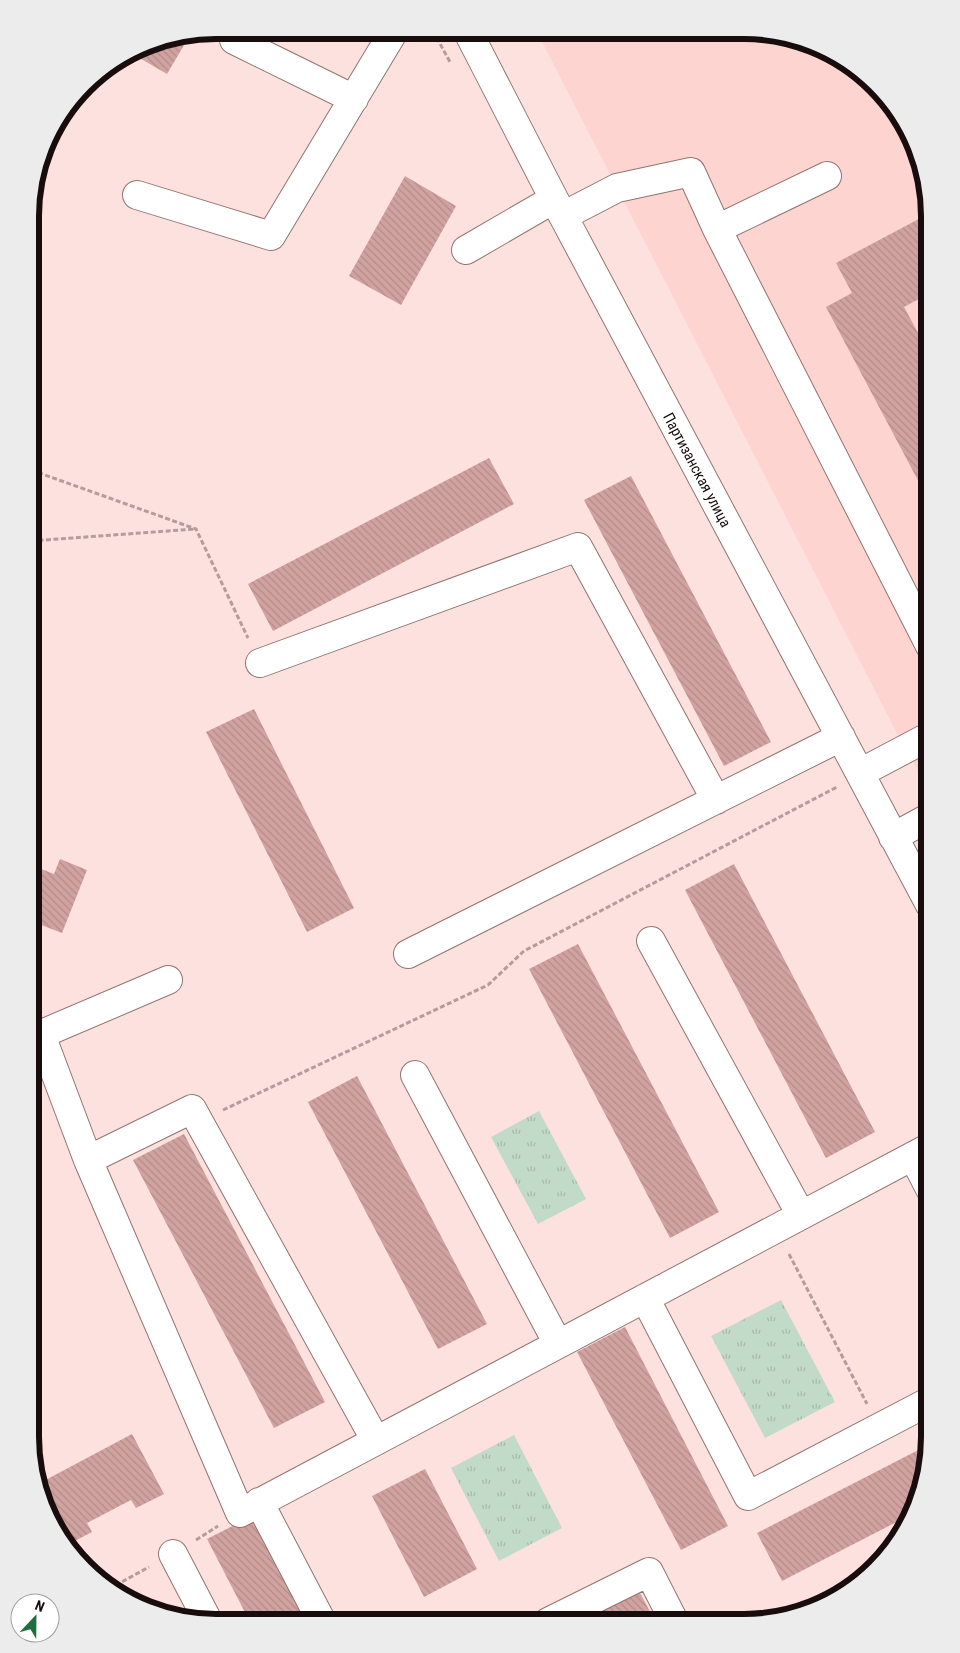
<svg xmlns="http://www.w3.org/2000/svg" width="960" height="1653" font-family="'Roboto Condensed',sans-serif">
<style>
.built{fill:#fed4d0}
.grass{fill:url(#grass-tufts)}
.building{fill:url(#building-back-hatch)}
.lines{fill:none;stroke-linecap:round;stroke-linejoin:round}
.minor-casing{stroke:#927471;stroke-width:30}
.path{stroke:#b39c9b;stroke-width:3;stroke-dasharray:5 2.5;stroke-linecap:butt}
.minor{stroke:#fff;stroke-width:28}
.labels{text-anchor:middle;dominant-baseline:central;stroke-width:4;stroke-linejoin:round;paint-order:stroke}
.street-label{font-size:15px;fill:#180d0c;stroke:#fff}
.rim{fill:none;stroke:#180d0c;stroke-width:6}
</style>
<defs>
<pattern id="grass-tufts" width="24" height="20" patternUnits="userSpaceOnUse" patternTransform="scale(1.25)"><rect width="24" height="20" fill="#c2dac8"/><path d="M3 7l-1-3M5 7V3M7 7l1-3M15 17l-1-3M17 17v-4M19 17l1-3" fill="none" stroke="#a6baab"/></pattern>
<pattern id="building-back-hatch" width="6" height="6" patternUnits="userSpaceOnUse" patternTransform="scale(1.25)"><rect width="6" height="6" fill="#d1a3a0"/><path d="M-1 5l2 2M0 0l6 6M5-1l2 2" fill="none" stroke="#b38b89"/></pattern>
</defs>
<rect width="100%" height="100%" fill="#fde1df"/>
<path class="built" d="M537 32 781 34 826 49 867 76 899 112 920 155 930 215V790L905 749Z"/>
<path class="grass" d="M539 1111 586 1199 538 1224 491 1137Z
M781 1300 835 1402 765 1438 711 1336Z
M514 1435 562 1528 499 1561 451 1468Z"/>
<path class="building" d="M190 35 167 74 131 53 145 44Z
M908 131 920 155 922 168 904 134Z
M405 176 456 206 401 305 349 276Z
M930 213V293L904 307 930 355V503L826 307 852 293 836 263Z
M489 458 514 504 273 631 248 584Z
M631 476 771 742 724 766 584 500Z
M254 709 354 908 307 932 206 732Z
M60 859 87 870 62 933 31 921V865L54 874Z
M734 864 875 1132 826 1158 685 890Z
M578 944 719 1212 670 1238 529 969Z
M357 1076 487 1324 438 1349 308 1102Z
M184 1134 325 1402 274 1428 133 1160Z
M625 1327 728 1526 681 1550 577 1352Z
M132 1434 164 1494 136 1508 131 1500 87 1523 92 1532 67 1545 39 1493 38 1484Z
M930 1444V1450L916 1508 914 1513 782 1581 757 1533Z
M425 1469 477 1569 424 1597 372 1496Z
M254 1515 310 1622H250L207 1539Z
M638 1589 656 1623 573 1622Z"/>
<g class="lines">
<g class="minor-casing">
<path id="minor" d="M468 32 554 199 930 905
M234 40 354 99
M827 176 717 229 930 646
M137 195 271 236 394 31
M563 216 617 188 691 172 717 229
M466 250 554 199
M260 663 578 547 716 800
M860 773 930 736
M893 837 930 817
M651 941 801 1215
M408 954 841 737
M41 1035 88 1160 240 1513 930 1147
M30 1039 168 980
M415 1075 558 1344
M913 1156 930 1189
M88 1160 192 1109 376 1441
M645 1298 748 1496 930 1401
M259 1502 322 1622
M173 1554 208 1621
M548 1622 649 1572 675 1623"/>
</g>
<path class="path" d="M433 31 450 62
M31 470 196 529 248 638
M31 541 195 529
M223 1110 488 985 524 951 837 787
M789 1254 867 1404
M196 1540 218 1526
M109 1589 149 1567"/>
<use href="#minor" class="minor"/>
</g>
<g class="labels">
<g class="street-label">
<text transform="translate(697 470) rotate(62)">Партизанская улица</text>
</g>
</g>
<path d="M0 0H960V1653H0ZM216 39H744A177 177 0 0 1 921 216V1437A177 177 0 0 1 744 1614H216A177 177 0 0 1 39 1437V216A177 177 0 0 1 216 39Z" fill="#edecec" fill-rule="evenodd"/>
<path class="rim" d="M216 39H744A177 177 0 0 1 921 216V1437A177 177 0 0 1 744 1614H216A177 177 0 0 1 39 1437V216A177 177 0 0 1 216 39Z"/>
<g transform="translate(35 1618) rotate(22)"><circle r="24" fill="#ffffff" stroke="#a39e9e"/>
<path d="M0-4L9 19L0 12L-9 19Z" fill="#1e6e3e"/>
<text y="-8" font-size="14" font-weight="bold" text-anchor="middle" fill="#180d0c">N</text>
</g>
</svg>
